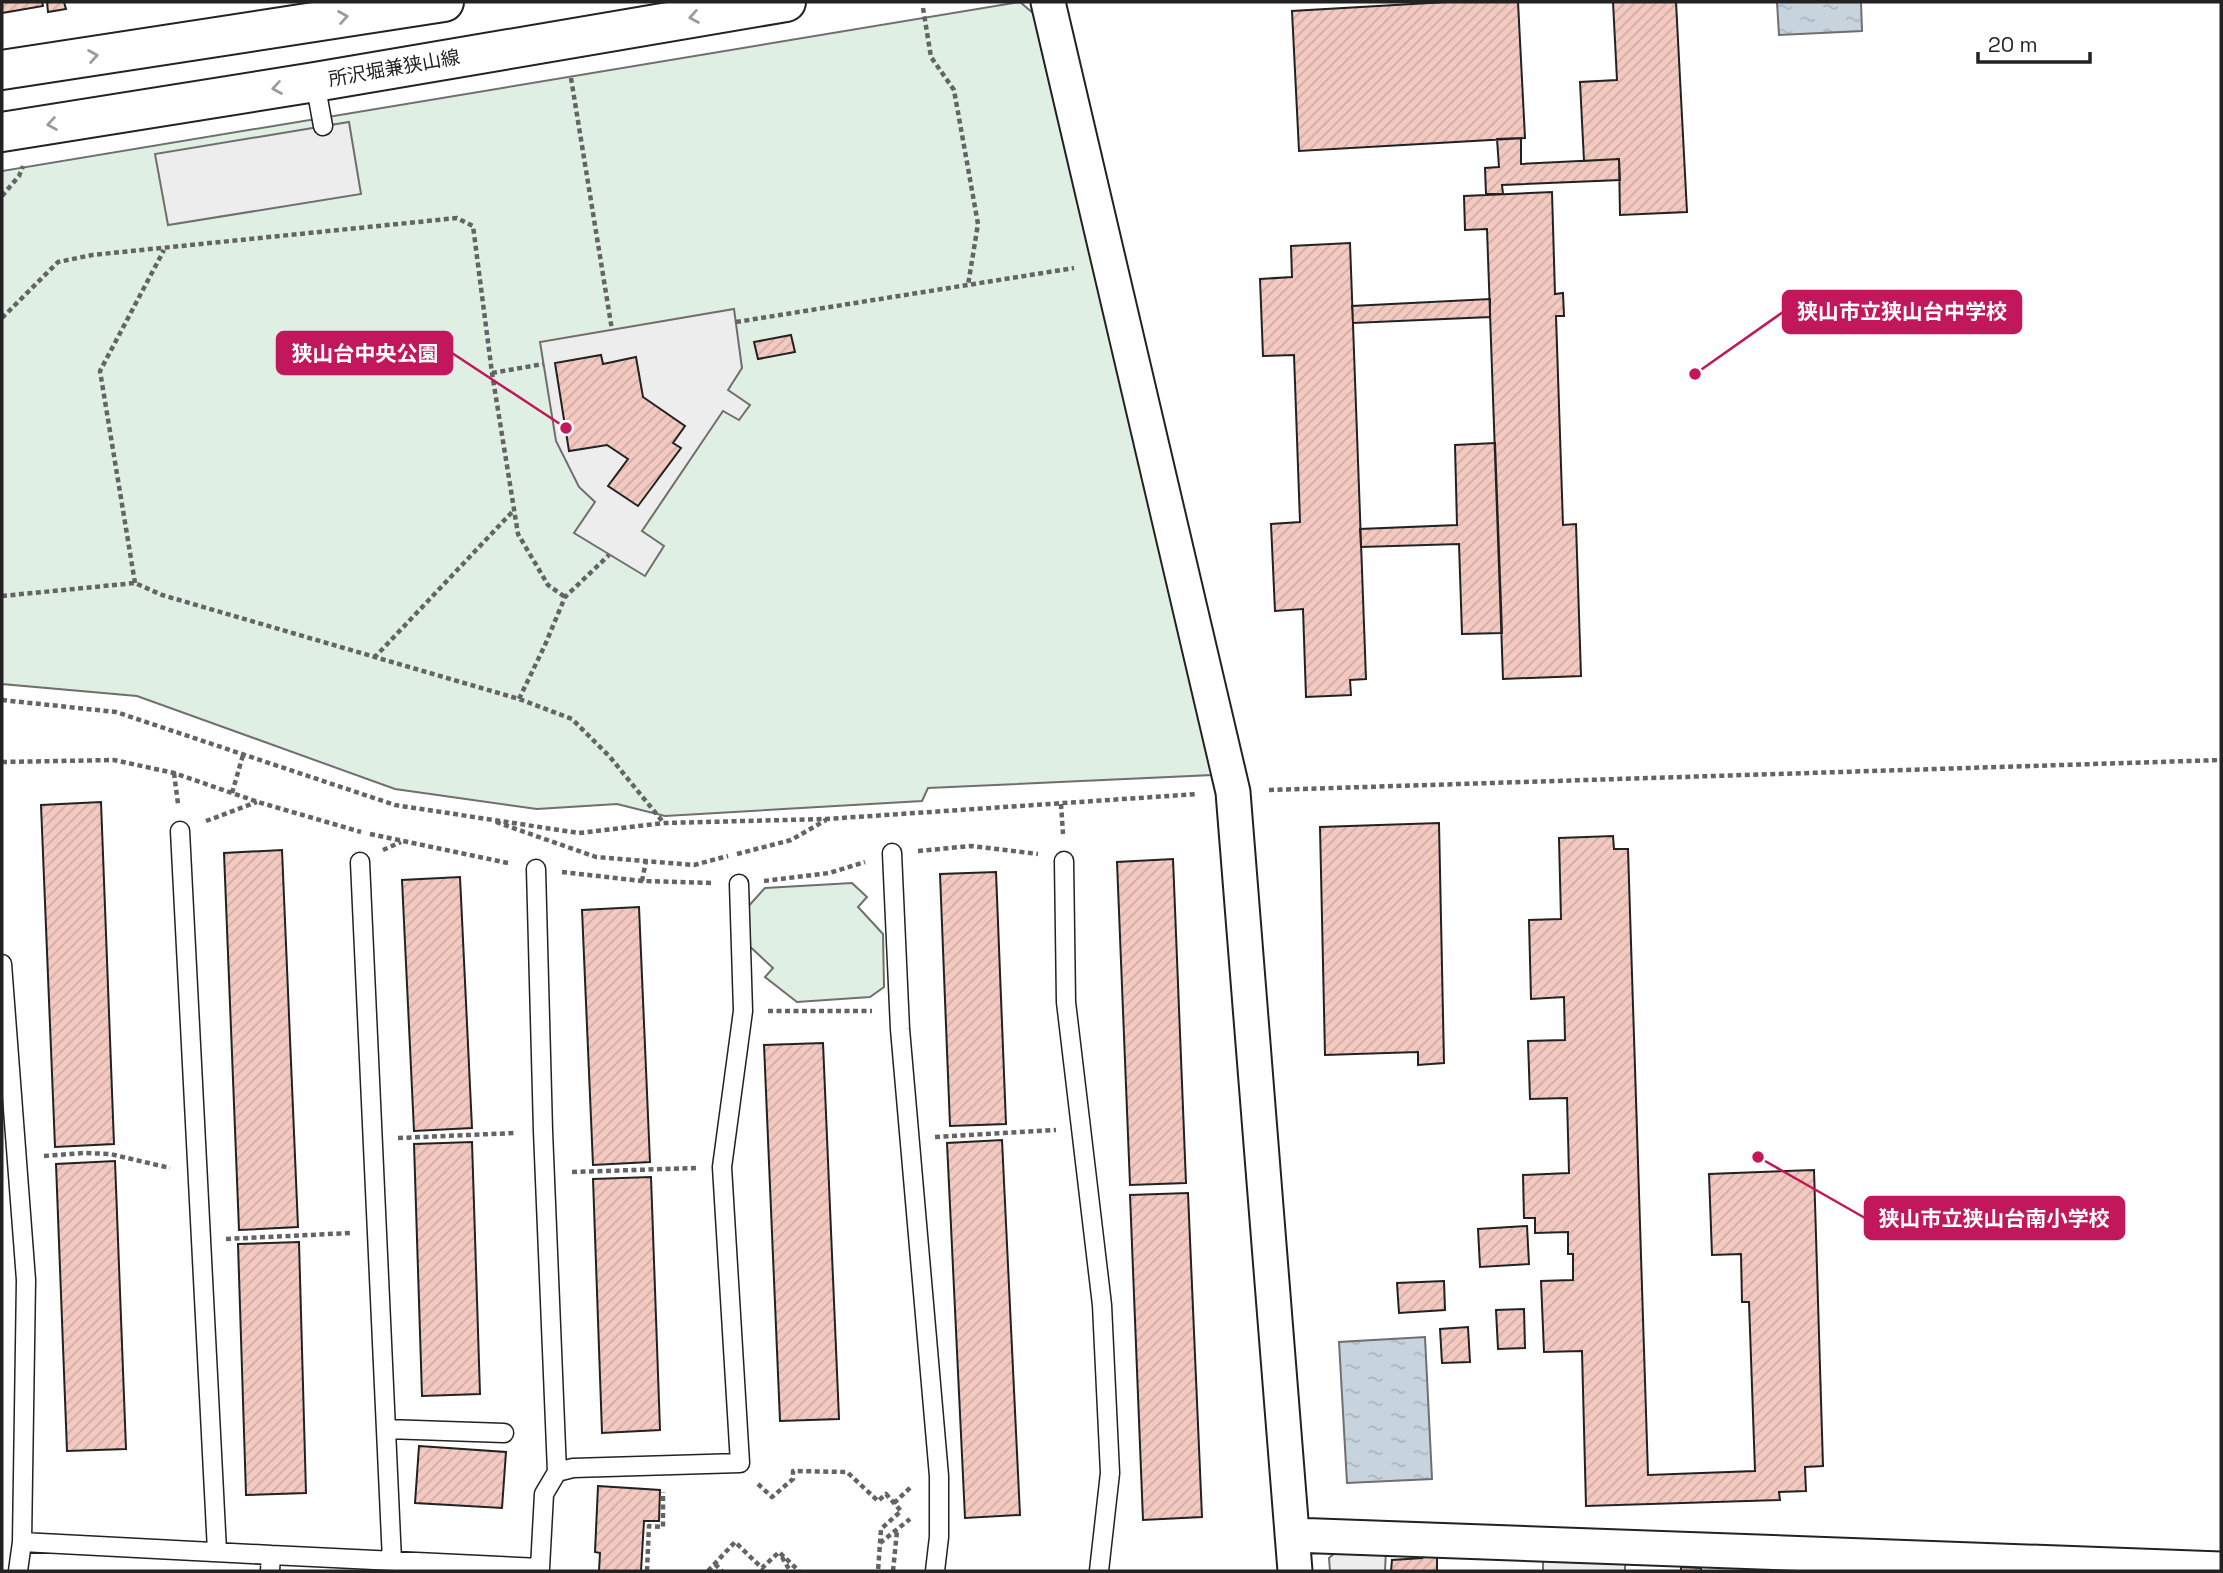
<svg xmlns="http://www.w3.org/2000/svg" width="2223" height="1573" font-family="'Space Grotesk','Noto Sans JP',sans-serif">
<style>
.park{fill:#e0efe3;stroke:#6f6f6f;stroke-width:2}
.parking{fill:#ededed;stroke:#6f6f6f;stroke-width:2}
.water{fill:url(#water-ripples);stroke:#6f6f6f;stroke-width:2}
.building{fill:url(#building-hatch);stroke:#222;stroke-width:2}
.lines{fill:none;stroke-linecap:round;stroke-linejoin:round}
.service-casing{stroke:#222;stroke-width:21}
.minor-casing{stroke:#222;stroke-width:37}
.secondary-casing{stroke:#222;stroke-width:42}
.path{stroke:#646464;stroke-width:4.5;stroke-dasharray:5 3.5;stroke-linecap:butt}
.service{stroke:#fff;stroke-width:18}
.minor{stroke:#fff;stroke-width:33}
.secondary{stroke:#fff;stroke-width:38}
.oneway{stroke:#9c9c9c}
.labels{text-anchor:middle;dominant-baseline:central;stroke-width:5;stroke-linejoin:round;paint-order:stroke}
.street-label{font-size:19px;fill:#222;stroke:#fff}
.leader{fill:none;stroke:#c2185b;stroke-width:2.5}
.callout-dot{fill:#c2185b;stroke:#fff;stroke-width:2.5}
.callout{fill:#c2185b;stroke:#c2185b;stroke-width:2.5}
.callout-label{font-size:21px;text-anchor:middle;font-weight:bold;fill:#fff}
</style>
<defs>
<pattern id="water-ripples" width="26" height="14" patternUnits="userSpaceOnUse" patternTransform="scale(1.75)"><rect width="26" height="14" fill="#c7d3dd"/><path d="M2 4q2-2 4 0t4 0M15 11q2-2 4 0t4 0" fill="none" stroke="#abb5bd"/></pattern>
<pattern id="building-hatch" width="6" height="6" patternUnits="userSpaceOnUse" patternTransform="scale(1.75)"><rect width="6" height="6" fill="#f3c9c0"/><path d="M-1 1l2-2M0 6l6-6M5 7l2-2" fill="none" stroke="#d0aca5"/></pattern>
</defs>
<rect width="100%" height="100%" fill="#fff"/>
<path class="park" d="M1020 2 1033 13 1212 775 928 788 922 801 665 816 617 804 537 809 395 789 137 696 2 684V171Z
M852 883 867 897 858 907 883 934 884 987 870 997 797 1002 765 977 773 968 745 942V910L765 888Z"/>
<path class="parking" d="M349 122 361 194 168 225 155 154Z
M734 309 742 368 728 390 750 405 739 420 723 411 642 531 664 546 645 576 574 533 595 502 579 487 556 441 540 342Z
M1341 1548 1386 1550 1385 1571H1330L1329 1558Z
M1543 1556 1625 1559V1571H1543Z"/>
<path class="water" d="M1777 2H1861L1862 31 1779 35Z
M1425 1337 1432 1479 1347 1483 1339 1342Z"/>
<path class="building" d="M2 2H42L43 6 2 13Z
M47 2H64L66 9 48 12Z
M1447 2H1518L1525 138 1299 151 1292 11Z
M1613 2H1676L1687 212 1620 215 1619 159 1584 161 1580 82 1617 80Z
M1521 138V164L1619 159 1620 180 1502 185 1503 194H1486L1485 168 1499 167 1497 139Z
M1552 192 1555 294 1563 293 1564 316H1556L1563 525 1576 524 1581 676 1503 679 1487 229 1465 230 1464 196Z
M1350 243 1366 679 1350 680 1351 695 1306 697 1303 609 1275 611 1271 524 1300 522 1294 355 1263 356 1260 279 1292 277 1291 246Z
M1490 299V317L1353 323 1352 306Z
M791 335 795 352 758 359 754 342Z
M601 355 603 364 636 357 643 397 685 426 673 443 681 448 638 506 608 486 628 459 607 445 569 451 555 363Z
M1495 443 1502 633 1462 634 1459 544 1361 547 1360 529 1457 525 1455 445Z
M101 802 114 1144 55 1147 41 805Z
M1439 823 1444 1063 1418 1065V1052L1325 1055 1320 827Z
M1613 836 1614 849H1628L1648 1475 1755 1471 1749 1302H1742L1741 1254 1712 1255 1709 1174 1814 1170 1823 1466 1805 1467 1806 1491 1779 1492 1780 1500 1586 1506 1582 1351 1544 1352 1541 1281 1573 1280V1254H1568V1232L1535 1233V1218H1524L1523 1175 1569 1173 1567 1098 1530 1099 1528 1041 1565 1040 1564 997 1531 999 1529 920 1561 919 1559 838Z
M282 850 298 1227 239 1230 224 853Z
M1173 859 1186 1183 1130 1185 1117 862Z
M996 872 1006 1124 950 1126 940 874Z
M460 877 472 1128 414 1131 402 880Z
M639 907 650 1162 593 1165 582 910Z
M823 1043 839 1419 780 1421 764 1045Z
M1002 1140 1020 1515 965 1518 947 1143Z
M472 1142 480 1394 422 1396 414 1144Z
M115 1161 126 1449 67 1451 56 1164Z
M651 1177 660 1430 602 1433 593 1179Z
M1188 1193 1202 1517 1143 1520 1130 1195Z
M1527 1226 1529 1264 1480 1267 1478 1229Z
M299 1242 306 1493 246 1495 238 1244Z
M1444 1281 1445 1310 1399 1313 1397 1283Z
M1524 1309 1525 1348 1498 1349 1496 1310Z
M1468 1327 1470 1362 1442 1363 1440 1329Z
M419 1446 506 1452 502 1508 415 1503Z
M598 1486 660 1490 659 1521H644L641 1571H599L600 1553 595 1552Z
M1422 1556H1437V1571H1391L1392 1560 1422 1558Z
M1681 1567 1701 1568V1571H1681Z"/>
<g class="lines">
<g class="service-casing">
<path id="service" d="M315 82 323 126
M180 831 217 1551
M892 853 900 1029 939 1476V1537L935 1571
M1064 861 1066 1002 1102 1305 1110 1473 1099 1571
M360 862 392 1561
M536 869 543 1131 557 1472
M2 964 26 1280 22 1542 18 1571
M386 1429 504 1433
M22 1542 271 1555
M270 1571 271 1555 540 1568 544 1494 557 1472 573 1468 740 1463 722 1167 743 1011 739 884"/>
</g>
<g class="minor-casing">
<path id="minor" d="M1048 2 1233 792 1295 1571
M1292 1535 2221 1569"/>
</g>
<g class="secondary-casing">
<path id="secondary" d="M2 70 444 2
M2 132 315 82 786 2"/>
</g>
<path class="path" d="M923 8 931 57 954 90 978 224 968 285
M571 78 612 330
M2 196 19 176 23 166
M2 318 58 262 92 255 457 218 473 226 492 373 518 534 548 585 565 597
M736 322 1074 268
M492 373 543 364
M135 583 100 371 164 250
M2 596 135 583 162 595 519 699 572 719 610 757 663 822
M374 658 514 510
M519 699 545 645 565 597 609 555
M2 700 116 712 395 805 579 833 664 823 826 819 1198 794
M2 762 114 760 174 773 258 802 361 832
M174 773 178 804
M1269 790 2221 760
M232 793 243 755
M1061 804 1063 834
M206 821 257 802
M496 822 596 857 694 865 728 856
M370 834 508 863
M383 850 401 842
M918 851 971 846 1038 854
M737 854 791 840 826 820
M562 872 642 881 714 883
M642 881 646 861
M764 881 829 873 865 862
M768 1011H872
M935 1137 1056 1130
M398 1138 515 1133
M44 1156 84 1153 110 1154 170 1168
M572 1172 696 1168
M226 1239 350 1233
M758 1484 772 1497 793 1479V1471L847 1472 878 1501 886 1494 901 1511 881 1529 878 1571
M894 1503 911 1487
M880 1543 910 1519
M782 1557 790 1571
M715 1564 722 1571
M647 1571 649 1526 663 1527V1492
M708 1571 735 1542 762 1568 779 1552 799 1571
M893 1571 897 1531"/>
<use href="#service" class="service"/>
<use href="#minor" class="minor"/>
<use href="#secondary" class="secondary"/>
</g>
<defs><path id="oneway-chevron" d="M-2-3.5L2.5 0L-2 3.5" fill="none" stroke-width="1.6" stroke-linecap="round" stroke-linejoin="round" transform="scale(1.75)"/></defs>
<g class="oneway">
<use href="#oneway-chevron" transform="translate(343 17) rotate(-9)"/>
<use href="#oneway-chevron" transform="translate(694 17) rotate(170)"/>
<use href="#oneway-chevron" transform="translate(93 56) rotate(-9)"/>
<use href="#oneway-chevron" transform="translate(277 88) rotate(171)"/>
<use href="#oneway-chevron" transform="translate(52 124) rotate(171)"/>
</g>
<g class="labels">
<g class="street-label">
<text transform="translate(394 68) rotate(-10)">所沢堀兼狭山線</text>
</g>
</g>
<path class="leader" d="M1695 374L1783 312M566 428L452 353M1758 1157L1865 1218"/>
<g class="callout-dot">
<circle cx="1695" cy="374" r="7"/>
<circle cx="566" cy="428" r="7"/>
<circle cx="1758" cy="1157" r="7"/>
</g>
<g class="callout">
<rect x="1783" y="291" width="238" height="42" rx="7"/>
<rect x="277" y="332" width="175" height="42" rx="7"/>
<rect x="1865" y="1197" width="259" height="42" rx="7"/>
</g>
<g class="callout-label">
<text x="1902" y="319">狭山市立狭山台中学校</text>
<text x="365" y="361">狭山台中央公園</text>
<text x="1994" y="1226">狭山市立狭山台南小学校</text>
</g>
<rect width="2223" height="1573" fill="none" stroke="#222222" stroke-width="7"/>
<path d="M1978 52v10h112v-10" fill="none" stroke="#222222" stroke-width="3.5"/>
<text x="1988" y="52" font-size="21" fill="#222222" stroke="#ffffff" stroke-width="5" paint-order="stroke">20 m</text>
</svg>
